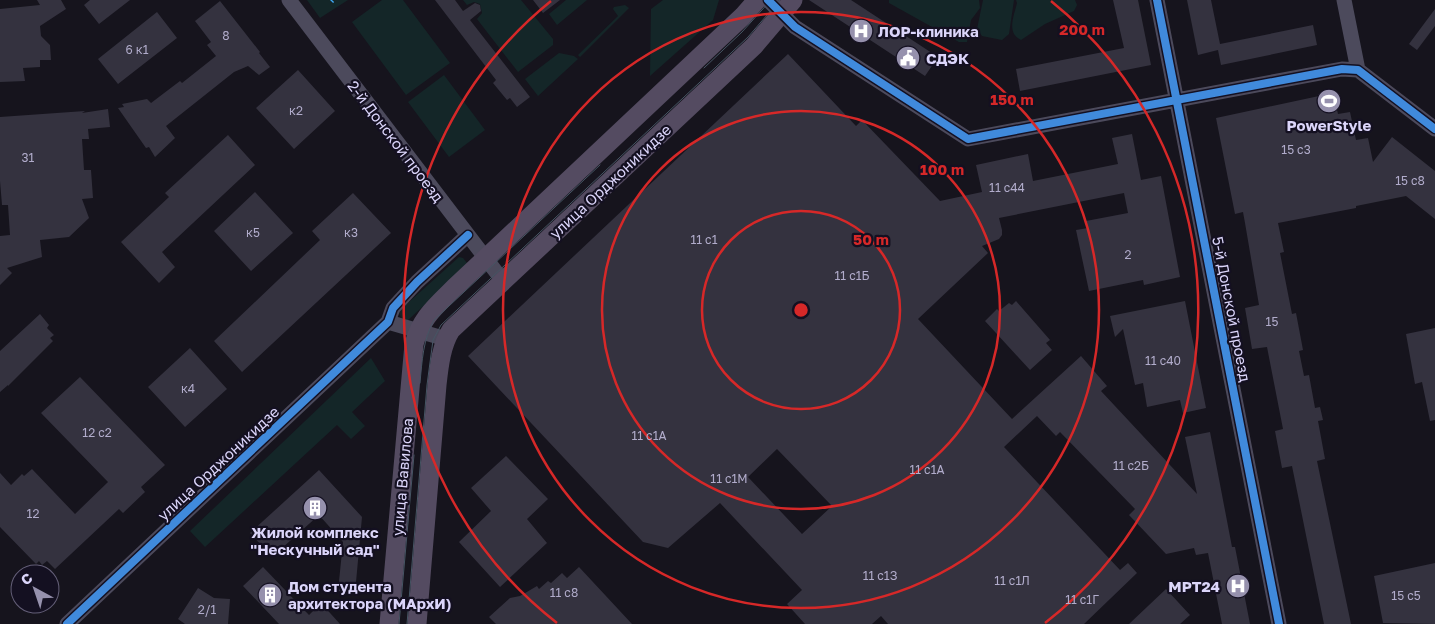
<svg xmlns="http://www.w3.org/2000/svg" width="1435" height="624" font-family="'Golos Text',sans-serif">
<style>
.green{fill:#142628}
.building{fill:#34323f;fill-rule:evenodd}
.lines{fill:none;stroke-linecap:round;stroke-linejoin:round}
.minor{stroke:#4c4a5c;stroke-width:15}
.major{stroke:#544b61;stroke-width:19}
.tram{stroke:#465564;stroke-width:1}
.quiet{stroke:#3fa9f5;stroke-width:6;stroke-dasharray:12 6;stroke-linecap:butt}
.cycleway-casing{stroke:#141021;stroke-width:11}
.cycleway{stroke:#408adc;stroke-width:8}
.ring{fill:none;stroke:#d62828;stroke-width:2.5}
.labels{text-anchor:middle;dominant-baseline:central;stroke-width:4.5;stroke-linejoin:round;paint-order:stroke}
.number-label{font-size:12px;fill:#b1accb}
.poi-label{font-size:15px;font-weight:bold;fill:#dbd5fa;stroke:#141021;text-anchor:start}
.street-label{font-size:15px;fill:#dbd5fa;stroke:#141021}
.centre{fill:#d62828;stroke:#141021;stroke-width:2.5}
.ring-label{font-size:15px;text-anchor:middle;font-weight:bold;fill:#d62828;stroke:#141021;stroke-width:4.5;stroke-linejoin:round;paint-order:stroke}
</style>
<rect width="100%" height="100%" fill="#16141d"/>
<path class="green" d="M307 0H348L320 18Z
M382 0H403L450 63 406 95 352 22Z
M463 0H521L553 39V45L518 72 477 19 482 13 480 4 474 2 467 5Z
M566 0H587L557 25 549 14Z
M663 0H719L713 20 650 76 651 9Z
M889 0H979L980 8 971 20 967 42H959L889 3Z
M983 0H1014L1009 34 1002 40 982 36 977 29Z
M1016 0H1075L1077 5 1074 11 1045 24 1021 40C1006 33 1014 16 1017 3Z
M625 5 629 8 580 57 578 55 618 16 613 9 614 7Z
M559 53 574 56 578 59 538 96 525 79Z
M444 75 485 130 449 157 408 102Z
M459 257 463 258 467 263V266L407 321C401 319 400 317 399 311Z
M371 358 385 381 352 412 365 426 351 439 337 425 205 547 190 531Z"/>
<path class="building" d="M37 0H61L66 9 40 26 41 36 50 45 51 60H40V67L23 68 25 81 0 82V9L40 5Z
M90 0H130L99 24 84 5Z
M435 0H455L463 11 475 3 480 5 481 11 470 20 530 97 517 107 510 98 507 100 493 83 496 80Z
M533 0H560L543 13Z
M809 0H851L938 57 925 76Z
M1113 0H1138L1151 65 1020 91 1016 69 1124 48Z
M1187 0H1211L1220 44 1313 25 1317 45 1221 65 1218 50 1198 55Z
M220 1 260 52 259 53 270 67 259 75 248 66 234 72 166 126 175 138 155 157 149 147 146 148 118 108 124 107 122 104 147 99 151 103 180 81 182 83 216 56 207 45 211 42 195 21Z
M1435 9V26L1417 50 1409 44Z
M157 12 177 38 118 84 98 59Z
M788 54 856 126 862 120 940 201 982 192 976 165 1028 154 1033 181 1118 164 1112 138 1132 134 1141 180 1161 176 1180 277 1144 285 1143 280 1089 291 1076 230 1088 228 1086 221 1128 213 1124 193 999 218 1002 230V235L999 239 982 246 988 253 918 319 1012 419 1081 356 1107 386 1101 391 1197 494 1185 437 1210 432 1232 547H1235L1250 624H1222L1208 553 1196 555 1194 548 1166 554 1129 515 1135 509 1060 432 1056 436 1037 416 1004 447 1120 570 1128 563 1137 573 1084 624H888L881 616 872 624H805L787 604 802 590 720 503 668 548 643 542 468 356ZM777 449 832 506 802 534 748 477Z
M298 70 335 111 294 149 256 108Z
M1333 93 1338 114 1350 112 1356 140 1368 138 1373 162 1392 137 1435 171V219L1406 196 1356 206V208L1278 223 1284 252 1280 253 1292 314 1296 313 1303 350 1299 351 1304 376 1309 375 1315 408 1320 407 1323 420 1318 421 1325 459 1317 461 1351 624H1324L1292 466 1282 468 1275 431 1283 429 1267 347 1252 349 1245 308 1259 305 1245 223 1243 212 1235 214 1216 118Z
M108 109 110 127 88 129 89 139H82L84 170H91L93 198 82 199 89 218 69 237 40 240 42 257 7 268 12 273 0 285V236L10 235 8 205H2L0 181V117L85 111 82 113Z
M228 135 255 165 162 252 175 267 159 283 121 242 169 197 165 193Z
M255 192 293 233 251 271 214 231Z
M353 193 391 233 242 372 214 341 320 240 312 231Z
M1016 301 1050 340 1046 343 1052 350 1030 370 985 321 997 309 999 311 1009 303 1012 305Z
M1185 301 1206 408 1183 413 1180 400 1147 407 1143 383 1135 385 1123 329 1115 337 1110 316Z
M40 314 49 325 47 328 54 335 50 338 53 341 8 386V385L0 392V351Z
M1435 328V420L1430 421 1422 382 1415 384 1406 334Z
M190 348 227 389 185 427 148 387Z
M80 377 165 465 141 487 145 492 123 513 119 509 55 569 47 561 42 565 39 561 36 564 0 527V473L11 485 22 474 24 476 32 469 75 514 108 482 41 413Z
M506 456 548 499 527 519 547 543 500 587 459 542 491 511 471 488Z
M319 470 362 517 355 593 338 591 343 542 319 515 272 557 250 533Z
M1435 563V624L1383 623 1374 576Z
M263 567 309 615 321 603 340 624H279L243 586Z
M579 567 632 624H496L489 617 510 598 520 596 537 586 539 589 548 581 551 583 562 573 567 578Z
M198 588 214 598 230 599 228 624H185L178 619Z
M1166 589 1190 615 1180 624H1129Z"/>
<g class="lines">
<path class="minor" d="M289 0 503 281
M768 0 795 27 968 139 1342 69 1358 70 1435 129
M1157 0 1279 624
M1344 0 1358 70
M388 322 446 339
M67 624 388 322 393 308 417 282 468 235"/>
<path class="major" d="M389 624 414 344C421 318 435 307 454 288L743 16 757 0
M417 624 437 385C439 367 441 346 451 330L754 46 793 0"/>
<path class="tram" d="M704 68 742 32 771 0
M420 383C422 361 423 340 434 320L600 165
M399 624 414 455
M407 624 427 385 433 340 441 325 748 37 780 0"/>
<path class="quiet" d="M331 1 332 0"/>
<g class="cycleway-casing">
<path id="cycleway" d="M768 0 795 27 968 139 1342 69 1358 70 1435 129
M1157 0 1279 624
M67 624 388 322 393 308 417 282 468 235"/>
</g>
<use href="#cycleway" class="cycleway"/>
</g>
<g class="ring">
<circle cx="801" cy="310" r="99"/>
<circle cx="801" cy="310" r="199"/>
<circle cx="801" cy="310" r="298"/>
<path d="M557 623A397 397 0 0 1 551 1M1051 1A397 397 0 0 1 1045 623"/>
</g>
<defs>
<g id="hospital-disc" transform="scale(1.25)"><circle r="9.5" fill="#9691ad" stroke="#141021"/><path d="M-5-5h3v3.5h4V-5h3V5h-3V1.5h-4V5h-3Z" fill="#fff"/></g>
<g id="civic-disc" transform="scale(1.25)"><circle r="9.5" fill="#9691ad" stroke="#141021"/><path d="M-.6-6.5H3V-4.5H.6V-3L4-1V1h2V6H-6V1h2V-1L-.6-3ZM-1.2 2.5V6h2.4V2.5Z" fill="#fff"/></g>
<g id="stadium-disc" transform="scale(1.25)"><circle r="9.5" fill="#9691ad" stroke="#141021"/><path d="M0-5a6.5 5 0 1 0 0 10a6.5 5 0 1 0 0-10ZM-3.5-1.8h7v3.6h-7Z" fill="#fff"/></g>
<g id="building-disc" transform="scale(1.25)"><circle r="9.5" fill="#9691ad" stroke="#141021"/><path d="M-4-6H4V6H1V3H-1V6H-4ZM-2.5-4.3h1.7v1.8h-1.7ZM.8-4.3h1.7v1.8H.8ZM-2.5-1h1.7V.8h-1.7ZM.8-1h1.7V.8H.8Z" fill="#fff"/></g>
</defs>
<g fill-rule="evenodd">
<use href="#hospital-disc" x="861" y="31"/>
<use href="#civic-disc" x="908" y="58"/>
<use href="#stadium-disc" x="1329" y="101"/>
<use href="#building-disc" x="315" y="508"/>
<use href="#hospital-disc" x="1238" y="586"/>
<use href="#building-disc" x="270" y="595"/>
</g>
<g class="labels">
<g class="number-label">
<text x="226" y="35">8</text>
<text x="137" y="49">6 к1</text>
<text x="296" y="110">к2</text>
<text x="1296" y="149">15 с3</text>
<text x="28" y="157">31</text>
<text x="1410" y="180">15 с8</text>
<text x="1007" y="187">11 с44</text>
<text x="253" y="232">к5</text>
<text x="351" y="232">к3</text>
<text x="704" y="239">11 с1</text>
<text x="1128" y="254">2</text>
<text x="852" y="275">11 с1Б</text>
<text x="1272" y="321">15</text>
<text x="1163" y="360">11 с40</text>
<text x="188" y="388">к4</text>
<text x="97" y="432">12 с2</text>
<text x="649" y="435">11 с1А</text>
<text x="1131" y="465">11 с2Б</text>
<text x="927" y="469">11 с1А</text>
<text x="729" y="478">11 с1М</text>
<text x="33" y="513">12</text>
<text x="880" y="575">11 с1З</text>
<text x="1012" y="580">11 с1Л</text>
<text x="564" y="592">11 с8</text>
<text x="1406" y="595">15 с5</text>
<text x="1082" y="599">11 с1Г</text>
<text x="207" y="609">2/1</text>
</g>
<g class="poi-label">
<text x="878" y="31">ЛОР-клиника</text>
<text x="926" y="58">СДЭК</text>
<text x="1329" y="125" text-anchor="middle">PowerStyle</text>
<text x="315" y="532" text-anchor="middle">Жилой комплекс<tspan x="315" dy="17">"Нескучный сад"</tspan></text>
<text x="288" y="586">Дом студента<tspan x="288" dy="17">архитектора (МАрхИ)</tspan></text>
<text x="1220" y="586" text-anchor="end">МРТ24</text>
</g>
<g class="street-label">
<text transform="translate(396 141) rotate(53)">2-й Донской проезд</text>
<text transform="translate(610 181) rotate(-43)">улица Орджоникидзе</text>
<text transform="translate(1232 309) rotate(79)">5-й Донской проезд</text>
<text transform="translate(218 463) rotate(-43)">улица Орджоникидзе</text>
<text transform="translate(402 477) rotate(-85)">улица Вавилова</text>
</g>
</g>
<circle cx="801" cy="310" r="8" class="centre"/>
<g class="ring-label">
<text x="1082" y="35">200 m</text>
<text x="1012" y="105">150 m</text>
<text x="942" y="175">100 m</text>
<text x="871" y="245">50 m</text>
</g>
<g transform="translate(35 589) rotate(320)"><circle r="24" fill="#141021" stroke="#645f78"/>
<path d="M0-4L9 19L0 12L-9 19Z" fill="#9691ad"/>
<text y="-8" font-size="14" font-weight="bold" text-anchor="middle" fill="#dbd5fa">С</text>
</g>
</svg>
